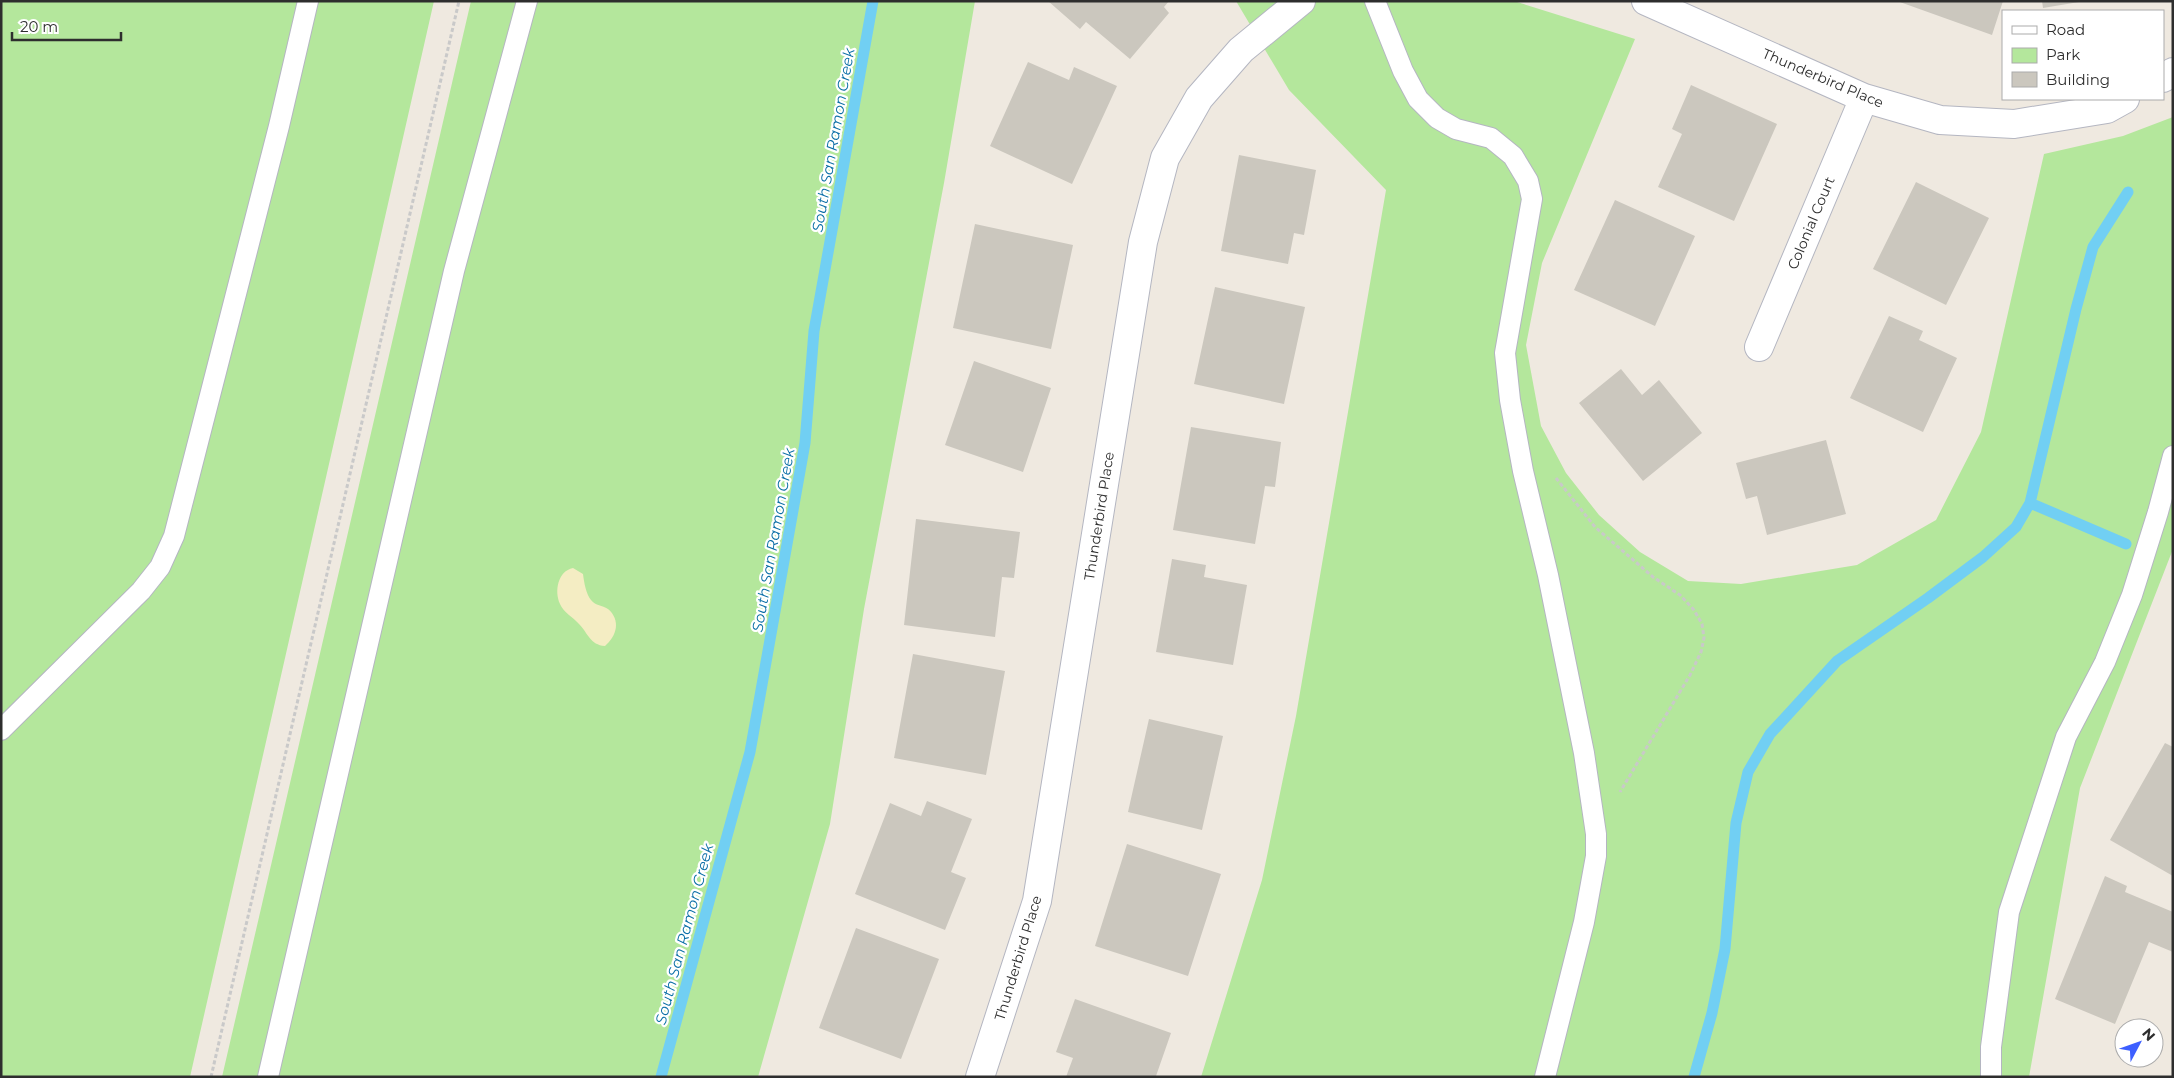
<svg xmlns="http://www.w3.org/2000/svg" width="2174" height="1078" font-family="Montserrat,sans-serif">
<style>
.green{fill:#b4e79c}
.sand{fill:#f4edc3}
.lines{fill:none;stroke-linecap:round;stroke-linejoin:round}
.stream{stroke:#71cff3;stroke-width:11}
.building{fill:#cbc7be}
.service-casing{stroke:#b4b6c1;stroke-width:22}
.minor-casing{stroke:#b4b6c1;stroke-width:30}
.path{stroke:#c9c9c9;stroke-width:3;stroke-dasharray:4 2.5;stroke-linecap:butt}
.service{stroke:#fff;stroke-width:20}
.minor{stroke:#fff;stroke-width:28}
.labels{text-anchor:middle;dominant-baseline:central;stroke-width:4.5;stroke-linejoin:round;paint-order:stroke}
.street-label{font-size:14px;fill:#2e2e2e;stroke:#fff}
.water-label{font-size:15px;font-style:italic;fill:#096ea6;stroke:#fff}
</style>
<rect width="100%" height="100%" fill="#efe9e0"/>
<path class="green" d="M1 1H434L190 1077H1Z
M471 1H975L944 183 864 609 830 824 758 1077H222Z
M1236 1 1517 2 1635 39 1542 263 1526 345 1541 426 1566 473 1599 515 1640 552 1688 581 1741 584 1857 565 1936 520 1981 432 2044 154 2123 136 2173 117V549L2080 788 2029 1077H1201L1262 880 1296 716 1386 190 1289 90Z"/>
<path class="sand" d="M573 568 583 574C584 582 586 594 591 600 596 606 602 605 608 609 621 620 617 636 605 646 590 645 588 633 579 624 573 617 563 612 560 604 554 591 558 571 573 568Z"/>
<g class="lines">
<path class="stream" d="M2030 503 2126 544
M661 1077 750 752 805 443 814 331 873 1
M1694 1077 1712 1013 1725 949 1736 823 1748 772 1770 734 1837 661 1928 598 1983 557 2016 527 2030 503 2076 309 2093 247 2128 192"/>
</g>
<path class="building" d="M1048 1H1169L1164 7 1169 13 1130 59 1086 22 1080 29Z
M1897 1H2003L1992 35Z
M2042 1H2079V2L2043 8Z
M1028 62 1069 80 1074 67 1117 86 1072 184 990 146Z
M1691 85 1777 124 1734 221 1658 187 1682 134 1672 129Z
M1239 155 1316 170 1304 235 1294 233 1288 264 1221 251Z
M1916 182 1989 218 1946 305 1873 269Z
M1615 200 1695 236 1655 326 1574 290Z
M975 224 1073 245 1051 349 953 328Z
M1215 287 1305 307 1284 404 1194 384Z
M1889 316 1923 331 1919 340 1957 358 1923 432 1850 398Z
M974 361 1051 388 1023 472 945 445Z
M1621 369 1642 395 1659 380 1702 433 1643 481 1579 403Z
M1191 427 1281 442 1275 487 1265 486 1255 544 1173 530Z
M1826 440 1846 514 1767 535 1757 496 1746 499 1736 463Z
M916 519 1020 532 1014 578 1002 577 995 637 904 625Z
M1172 559 1206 565 1204 577 1247 585 1233 665 1156 652Z
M913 654 1005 671 986 775 894 758Z
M1149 719 1223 736 1202 830 1128 812Z
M2165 743 2173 747V876L2110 840Z
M927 801 972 819 951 872 966 878 945 930 855 894 890 803 921 816Z
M1127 844 1221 874 1188 976 1095 946Z
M2105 876 2127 886 2125 892 2173 912V952L2149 942 2115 1024 2055 999Z
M856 928 939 959 901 1059 819 1028Z
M1075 999 1171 1033 1156 1076 1066 1077 1073 1058 1056 1052Z"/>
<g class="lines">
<g class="service-casing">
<path id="service" d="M1375 1 1403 71 1418 99 1437 118 1456 129 1491 138 1513 156 1528 181 1532 199 1505 353 1510 400 1523 471 1548 575 1584 753 1596 834V856L1584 922 1545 1077
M1 730 141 591 160 567 174 536 279 126 308 1
M268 1077 454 271 527 1
M1991 1077V1047L2009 912 2066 737 2105 662 2132 595 2158 512 2173 456"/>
</g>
<g class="minor-casing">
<path id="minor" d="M1646 1 1864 98 1940 120 2014 124 2107 109 2125 99
M2163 78 2173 72
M1759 347 1864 98
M980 1077 1037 901 1143 242 1165 158 1199 98 1241 50 1301 1"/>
</g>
<path class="path" d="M1556 478 1595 527 1653 577 1680 595 1694 610 1702 624 1704 638 1701 652 1690 675 1620 792
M211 1077 459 1"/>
<use href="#service" class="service"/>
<use href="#minor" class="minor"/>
</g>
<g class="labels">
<g class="street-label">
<text transform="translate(1823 78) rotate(23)">Thunderbird Place</text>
<text transform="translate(1811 223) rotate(-67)">Colonial Court</text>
<text transform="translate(1099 516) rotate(-81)">Thunderbird Place</text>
<text transform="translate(1018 958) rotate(-73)">Thunderbird Place</text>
</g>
<g class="water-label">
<text transform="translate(833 140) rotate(-80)">South San Ramon Creek</text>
<text transform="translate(773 540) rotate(-80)">South San Ramon Creek</text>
<text transform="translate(684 934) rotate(-75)">South San Ramon Creek</text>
</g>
</g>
<rect width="2174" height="1078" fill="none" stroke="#2e2e2e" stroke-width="5"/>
<rect x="2002" y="10" width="162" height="90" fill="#ffffff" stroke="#ababab"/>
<rect x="2012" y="26" width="25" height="8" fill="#ffffff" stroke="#ababab"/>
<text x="2046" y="35" font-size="15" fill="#2e2e2e">Road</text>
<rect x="2012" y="48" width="25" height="15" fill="#b4e79c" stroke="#ababab"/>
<text x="2046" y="60" font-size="15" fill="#2e2e2e">Park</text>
<rect x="2012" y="72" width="25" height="15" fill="#cbc7be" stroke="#ababab"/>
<text x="2046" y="85" font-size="15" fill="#2e2e2e">Building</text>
<g transform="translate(2139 1043) rotate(49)"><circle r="24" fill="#ffffff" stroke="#ababab"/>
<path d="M0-4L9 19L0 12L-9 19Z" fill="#3d5fff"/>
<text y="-8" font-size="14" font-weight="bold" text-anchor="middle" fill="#2e2e2e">N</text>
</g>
<path d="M12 32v8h109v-8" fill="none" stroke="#2e2e2e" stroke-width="2.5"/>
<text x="20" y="32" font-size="15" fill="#2e2e2e" stroke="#ffffff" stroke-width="4" paint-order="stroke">20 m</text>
</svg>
